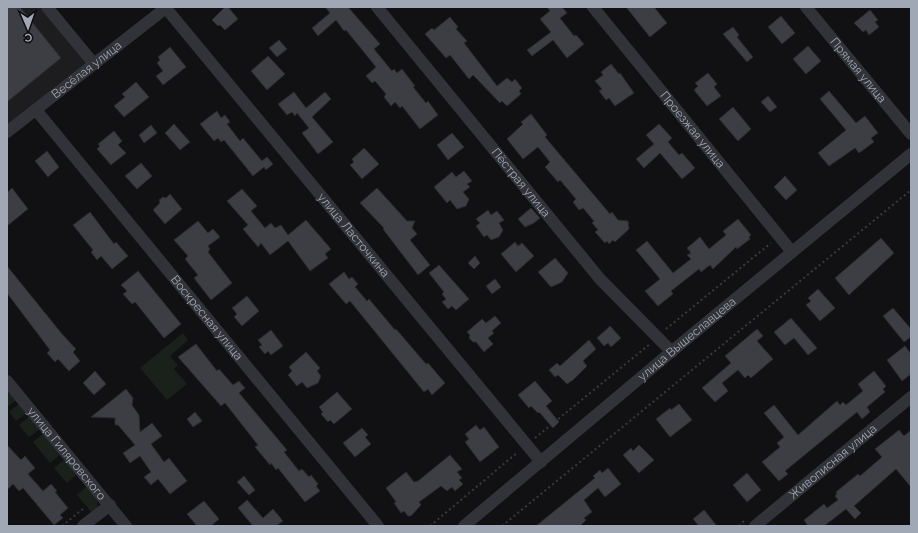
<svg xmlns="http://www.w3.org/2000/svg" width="918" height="533" font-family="Raleway,sans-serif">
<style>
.built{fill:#1d1d20}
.green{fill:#19211a}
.building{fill:#3d3e43;stroke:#2b2b2f}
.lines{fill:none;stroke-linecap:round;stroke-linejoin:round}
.path{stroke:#383a40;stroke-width:2;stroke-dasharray:2 3;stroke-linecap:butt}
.minor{stroke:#323339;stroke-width:12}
.labels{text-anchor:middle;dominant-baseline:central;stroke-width:3;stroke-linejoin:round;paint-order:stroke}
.street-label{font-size:12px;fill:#a1a8b5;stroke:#0c0c0e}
</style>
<rect width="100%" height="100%" fill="#111113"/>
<path class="built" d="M7 7H40L85 63 7 125Z"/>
<path class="green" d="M183 333 188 340 170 356 178 365 174 369 187 384 167 400 140 368Z
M7 391 16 400 7 407Z
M19 404 27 413 16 421 9 412Z
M30 416 40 429 29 437 19 425Z
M44 433 61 454 50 463 33 442Z
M65 459 77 474 67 483 54 468Z
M87 486C95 496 103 503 93 514L77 495Z"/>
<path class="building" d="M7 7H20L61 58 7 102Z
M225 7H228L238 19 225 30 220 25 218 26 212 20Z
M325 7H348L380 44 374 49 392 71 394 69 397 73 402 69 415 86 413 87 426 103 428 101 438 115 420 129 402 106 400 108 395 102 391 106 384 97 386 94 375 81 372 83 366 76 376 67 346 30 344 31 336 20 318 36 312 28 330 13Z
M547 7H562L567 13 560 18 574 36 576 35 584 44 567 58 553 40 532 56 527 50 551 32 540 19 550 11Z
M626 7H654L667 23 650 37Z
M870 10 878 20 875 22 879 27 869 35 866 30 863 32 854 23Z
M781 16 795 33 782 44 768 27Z
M450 17 458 27 456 29 467 41 464 43 497 86 507 78 512 82 515 79 522 88 519 91 521 94 507 106 502 101 500 103 473 75 469 79 450 55 446 58 425 34 432 28 434 30Z
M733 27 739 35 737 37 753 57 747 62 723 34Z
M279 40 287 49 277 57 269 48Z
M808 46 821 61 806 74 793 59Z
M170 47 186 67 163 85 156 76 163 71 157 63 160 60 158 57Z
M268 56 285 74 267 90 251 71Z
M611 64 619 74 620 73 634 93 615 106 609 98 606 100 599 91 602 89 595 81 603 75 601 72Z
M708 73 717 84 714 87 721 96 707 106 694 90 698 86 695 83Z
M136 82 149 97 124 117 114 106 125 97 122 94Z
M829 91 856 123 865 116 878 133 871 138 874 142 859 153 855 148 829 166 818 153 846 130 820 99Z
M294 92 306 108 325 92 331 99 312 117 333 142 318 154 302 133 309 128 297 113 295 116 292 112 287 115 278 104Z
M768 96 777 107 770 112 761 102Z
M733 107 751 129 738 141 719 119Z
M217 111 221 118 225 115 230 122 227 124 240 141 243 138 262 161 267 157 273 164 266 170 264 167 253 176 224 140 221 142 218 138 214 141 200 124Z
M531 114 547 135 545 137 610 214 612 212 618 220 628 221 629 229 615 242 613 240 609 244 607 241 605 243 595 232 598 230 592 223 594 221 583 208 579 210 573 202 576 199 560 180 558 182 545 167 550 162 538 147 523 159 507 139 523 124 521 122Z
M174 124 190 142 180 150 165 133Z
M659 124 672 138 668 142 679 155 682 153 695 168 682 179 660 153 644 168 636 159 654 144 646 135Z
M151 125 157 133 144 143 139 135Z
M114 131 122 141 118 145 126 153 111 165 97 149 100 146 98 144Z
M452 133 464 147 448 160 437 145Z
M364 148 379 164 362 179 350 165 354 162 352 159Z
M47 151 59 167 48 177 35 161Z
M141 163 152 176 137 189 125 176Z
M464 171 472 181 467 184 470 187 463 192 469 199 466 206 457 209 450 200 447 203 434 187 452 172 456 177Z
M785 176 797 190 786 200 774 187Z
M12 188 28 209 7 226V193Z
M377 188 407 221H415L412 228 417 234 410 240 430 265 418 275 383 229 384 228 360 203Z
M242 189 257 206 251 211 265 228 271 223 275 228 281 225 288 235 306 220 331 249 325 254 328 258 310 271 288 241 270 255 261 243 258 247 243 229 248 225 227 201Z
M170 194 182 209 165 224 153 210 160 203 159 200 163 197 166 198Z
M531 208 540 218 534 223 525 227 518 219Z
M488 210 491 215 497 211 504 220 499 223 503 230 499 237 491 240 487 235 484 237 476 226 480 223 476 219Z
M90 212 114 244 116 242 128 256 112 269 101 256 97 260 91 252 93 250 73 225Z
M738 219 751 235 749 237 750 239 737 249 736 247 713 269 710 265 701 272 699 269 671 291 673 294 658 306 645 291 660 279 636 250 647 241 673 273 691 259 687 255 691 253 687 248 700 237 709 249 726 235 723 231Z
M198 221 208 233 213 229 220 237 208 246 210 249 208 252 232 283 211 300 194 278 198 275 185 259 188 256 174 240Z
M881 238 894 253 849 295 835 278Z
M515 242 518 246 522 243 534 256 516 272 501 254Z
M475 256 480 263 474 269 468 263Z
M555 258 568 273 562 282 551 287 538 272Z
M439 265 469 299 456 310 452 306 448 309 442 302 446 299 442 294 444 292 429 273Z
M7 266 62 334 76 349 73 352 80 361 69 371 58 359 55 362 47 353 50 350 7 293Z
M138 271 181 324 164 338 135 302 132 304 123 294 127 291 121 285Z
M344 272 349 279 352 277 358 284 355 287 367 301 369 299 395 330 396 329 426 364 428 363 445 383 432 395 428 389 424 392 350 301 346 304 329 284Z
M495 279 501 287 492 294 486 286Z
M818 289 835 308 820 321 806 305 811 301 808 298Z
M247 296 259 311 242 326 234 317 237 314 232 308Z
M893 308 911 329V337L904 342 883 316Z
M495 316 501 323 492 331 494 333 488 338 493 344 484 352 476 342H473L469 338 470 335 467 332 482 319 486 323Z
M791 318 817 348 808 355 794 338 785 345 774 332Z
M610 326 621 338 611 347 608 343 604 346 597 338Z
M757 329 763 336 757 341 773 359 751 378 748 375 745 378 738 370 722 383 728 391 715 402 702 388 731 363 725 356Z
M271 330 283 346 271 355 268 351 265 354 259 347 262 345 258 340Z
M589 340 596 349 583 361 587 366 573 380 567 384 558 375 555 377 549 370 557 363 560 366Z
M196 344 217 371 219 369 233 385 239 381 245 388 239 393 287 450 284 452 299 471 302 469 309 477 311 475 318 484 316 486 320 491 305 502 278 468 276 470 271 463 270 465 255 447 258 445 225 403 221 406 178 357Z
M905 346 911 354V374L902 381 887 360Z
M306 352 320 368 317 371 321 376 318 383 307 388 302 382 297 386 288 375 292 371 289 367Z
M95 371 106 384 94 395 83 383Z
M874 371 886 386 883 389 885 392 867 407 870 412 862 419 857 412 785 471 788 474 779 481 762 462 780 447 777 443 784 437 764 413 774 405 798 435 837 401 840 405 843 402 846 405 863 391 858 384Z
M535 381 552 401 546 406 559 422 553 428 539 412 538 413 531 406 529 408 518 395Z
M126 389 133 398 132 405 139 415 140 432 152 423 162 436 151 444 164 462 169 458 187 481 170 494 158 479 151 485 144 477 151 472 140 456 130 463 123 453 135 445 118 425H115V418L91 417Z
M337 392 352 409 334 424 330 420 328 422 321 414 323 412 319 407Z
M679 404 692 420 670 437 656 419 670 408 671 410Z
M195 412 202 421 193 427 187 419Z
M476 425 480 430 484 427 499 447 480 462 465 442 469 439 465 434Z
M362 428 368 435 365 437 371 444 355 457 343 443Z
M899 430 904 436 911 430V487L896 469 854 506 861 513 855 519 846 509 824 526H808L804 520 824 504 827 508 838 500 835 496 837 494 836 492 858 474 860 476 882 457 875 449Z
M7 445 21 460 25 456 35 468 28 474 43 491 51 484 57 491 55 492 68 508 60 515 63 518 54 525 23 488 19 491 13 484 7 490Z
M639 445 654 460 639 473 623 455 631 448 633 451Z
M450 455 462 469 457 472 462 478 459 480 463 484 455 491 452 487 447 491 441 486 419 502 421 505 411 516H408L404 511 401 513 394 503 396 502 386 488 406 472 414 482 418 481Z
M608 468 621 484 605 497 598 488 584 500 592 512 584 518 586 520 580 526H536L595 478 593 476 600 470 602 473Z
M747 473 761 490 747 502 733 485Z
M244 476 255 490 249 495 237 482Z
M247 500 263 518 273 509 283 521 276 526H253L238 508Z
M204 501 219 519 211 526H197L187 514Z
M704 510 717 526H699L693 519Z"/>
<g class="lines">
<path class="path" d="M666 329 771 243
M535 438 650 344
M62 526 84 508
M430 526 518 452
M502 526 911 190
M739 526 744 521"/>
<g class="minor">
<path d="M47 7 94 64"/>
<path id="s1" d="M165 7 541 462"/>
<path id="s2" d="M377 7 600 279 672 352"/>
<path id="s3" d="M593 7 792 252"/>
<path id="s4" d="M806 7 911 134"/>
<path id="s5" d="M36 110 378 526"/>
<path id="s6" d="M7 132 167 7"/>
<path id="s7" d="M7 381 126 526"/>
<path d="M83 526 110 505"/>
<path id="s8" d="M464 526 683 342 911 154"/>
<path id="s9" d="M755 526 911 397"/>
</g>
</g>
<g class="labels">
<g class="street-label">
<text stroke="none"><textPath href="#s6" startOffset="101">Весёлая улица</textPath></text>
<text stroke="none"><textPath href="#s4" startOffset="82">Прямая улица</textPath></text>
<text stroke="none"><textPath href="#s3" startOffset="158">Проезжая улица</textPath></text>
<text stroke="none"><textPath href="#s2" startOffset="227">Пёстрая улица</textPath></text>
<text stroke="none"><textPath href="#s1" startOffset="296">улица Ласточкина</textPath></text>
<text stroke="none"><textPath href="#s5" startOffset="269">Воскресная улица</textPath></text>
<text stroke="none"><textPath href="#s8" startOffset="291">улица Вышеславцева</textPath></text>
<text stroke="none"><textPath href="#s7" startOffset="94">улица Гиляровского</textPath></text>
<text stroke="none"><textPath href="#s9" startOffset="101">Живописная улица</textPath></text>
</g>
</g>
<rect width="918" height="533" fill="none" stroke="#a1a8b5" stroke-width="16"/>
<g transform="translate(28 28) rotate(178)" stroke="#0c0c0e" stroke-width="3" paint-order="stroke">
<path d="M0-3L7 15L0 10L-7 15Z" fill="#a1a8b5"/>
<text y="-6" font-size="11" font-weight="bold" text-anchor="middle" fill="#a1a8b5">С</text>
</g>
</svg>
